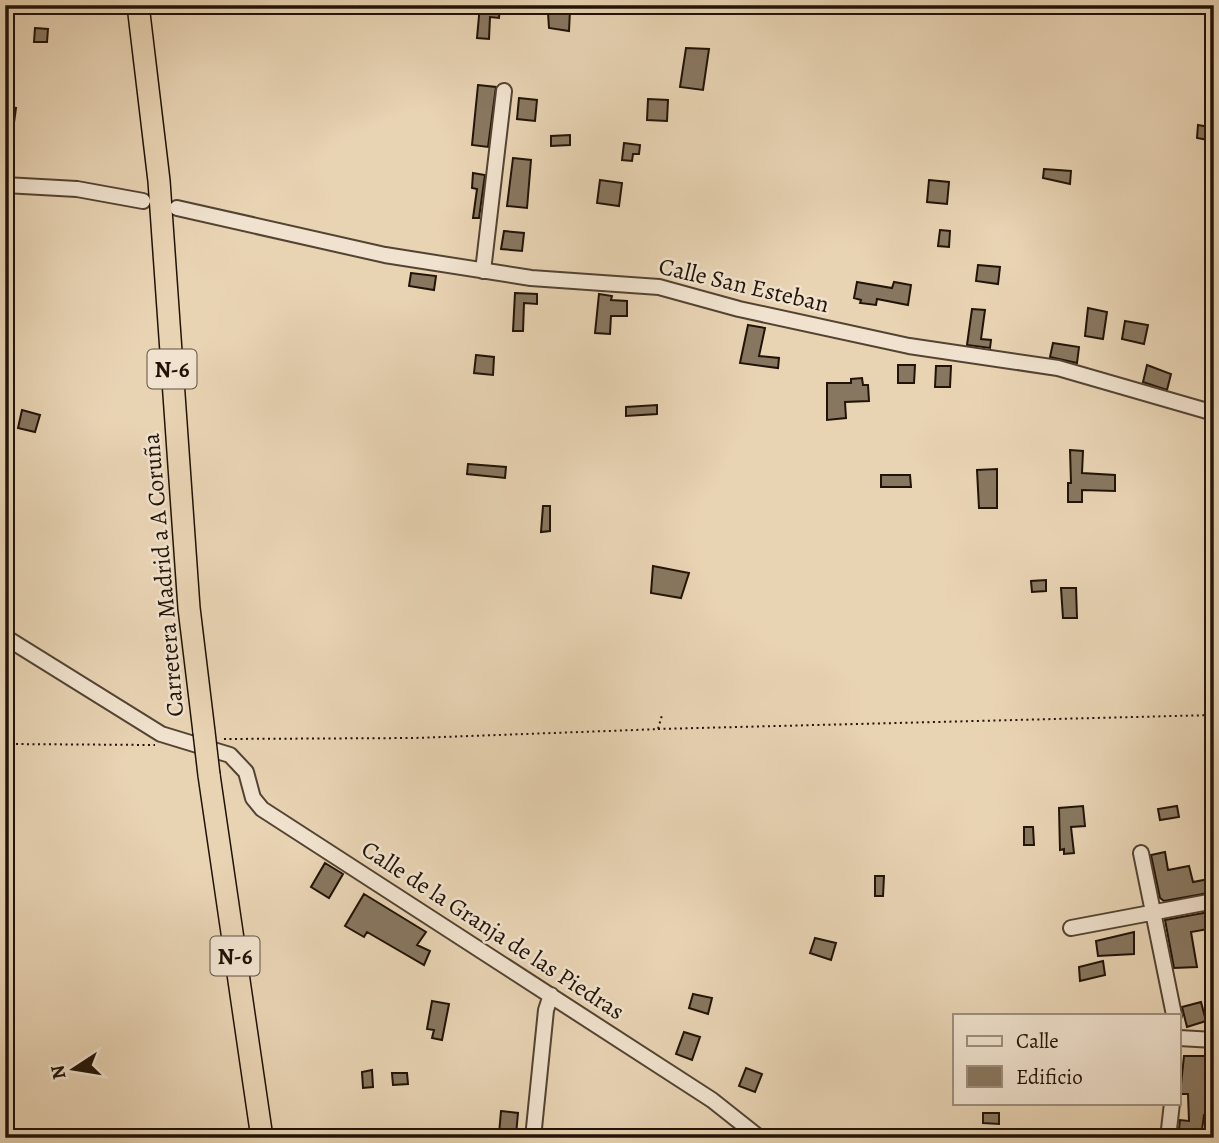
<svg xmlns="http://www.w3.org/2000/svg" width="1219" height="1143" font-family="Alegreya,serif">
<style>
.building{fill:#887760;stroke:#211307;stroke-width:2}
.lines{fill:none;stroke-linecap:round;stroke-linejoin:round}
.minor-casing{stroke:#534332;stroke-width:18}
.highway-casing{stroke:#211307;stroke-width:24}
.path{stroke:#211307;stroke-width:2;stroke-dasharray:2 3.5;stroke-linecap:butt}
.minor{stroke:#f0e2ce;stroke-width:14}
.highway{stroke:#e8d3b3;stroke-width:21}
.highway-bridge-casing{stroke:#211307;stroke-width:24;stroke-linecap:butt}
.highway-bridge{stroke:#e8d3b3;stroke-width:21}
.labels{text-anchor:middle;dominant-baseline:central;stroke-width:5;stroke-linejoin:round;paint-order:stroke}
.shield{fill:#f0e2ce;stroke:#5f5143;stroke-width:2}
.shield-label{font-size:23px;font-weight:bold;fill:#211307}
.street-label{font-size:24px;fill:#211307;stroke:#f0e2ce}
</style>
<rect width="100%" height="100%" fill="#e8d3b3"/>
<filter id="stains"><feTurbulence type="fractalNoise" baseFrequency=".00286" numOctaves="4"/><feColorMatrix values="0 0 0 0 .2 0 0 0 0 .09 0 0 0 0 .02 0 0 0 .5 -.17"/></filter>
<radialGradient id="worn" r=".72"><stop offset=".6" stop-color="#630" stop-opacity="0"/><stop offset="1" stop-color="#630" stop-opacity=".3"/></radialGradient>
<path class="building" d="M480 5H500L499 18 490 17 489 39 477 38Z
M553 10H570L569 31 549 28 548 13Z
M35 28 48 29 47 42H34Z
M686 48 709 49 703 90 680 87Z
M478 85 496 87 488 147 472 145Z
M519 98 537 100 535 121 517 119Z
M648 99 668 100 667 121 647 120Z
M5 107 16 108 13 130 5 129Z
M1198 125 1210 127 1208 140 1197 138Z
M570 135V145L551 146V136Z
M624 143 640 145 639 154H633L632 161 622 160Z
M513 158 531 160 527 208 507 206Z
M1044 169 1071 171 1070 184 1043 178Z
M473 173 485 175 479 218H473L477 189 472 188Z
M600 180 622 183 619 206 597 203Z
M929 180 949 182 947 204 927 202Z
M940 230 950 231 949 247 938 246Z
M504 231 524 233 522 251 501 249Z
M978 265 1000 267 998 284 976 281Z
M411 273 436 276 434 290 409 286Z
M857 282 892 288 894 282 911 285 908 305 877 299 876 305 860 303 861 300 854 298Z
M515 293 537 294V304L524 303 523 331H513Z
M599 294 612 296 611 300 627 301V316H611L610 334 595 333Z
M1088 308 1107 312 1103 339 1085 336Z
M972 309 985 310 981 339 991 340 990 348 967 345Z
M1125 321 1148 325 1144 344 1122 339Z
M748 325 765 328 759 356 779 358 778 368 740 363Z
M1053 343 1079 347 1077 363 1050 357Z
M476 355 494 357 493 375 474 373Z
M898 365H915L914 383H898Z
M1147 365 1171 374 1167 390 1143 382Z
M936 366H951L950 387H935Z
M862 378 863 385H868L869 401 845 402 846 418 827 420V383H851V379Z
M657 405V414L626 416V407Z
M22 410 40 415 35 432 18 428Z
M1070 450 1083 451 1082 473 1115 475V491L1082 490V502H1068V483H1071Z
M468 464 506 467 505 478 467 474Z
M997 469V508H979L977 470Z
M881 475H910L911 487H881Z
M543 506H550V531L541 532Z
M653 566 689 573 681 598 651 593Z
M1046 580V591L1032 592 1031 581Z
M1061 588H1076L1077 618H1063Z
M1083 806 1085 826 1071 827 1074 853 1064 854V849L1060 850 1059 808Z
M1177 806 1179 817 1160 820 1158 809Z
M1024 827H1033L1034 845H1024Z
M1165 852 1168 870 1189 866 1193 882 1214 878V892L1164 901 1160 898 1151 855Z
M325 863 343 874 329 898 311 887Z
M875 876H884L883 896H875Z
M364 894 426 932 417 945 430 951 424 965 367 932 364 937 345 926Z
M1214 911V928L1191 932 1197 967 1174 968 1165 920Z
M1134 932V954L1098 956 1096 941Z
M815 938 836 943 831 960 810 953Z
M1103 961 1105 975 1080 981 1079 967Z
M693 994 712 998 708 1014 689 1008Z
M432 1001 449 1004 442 1040 432 1038 434 1030 427 1029Z
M1201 1002 1206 1021 1187 1027 1182 1007Z
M684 1032 700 1037 692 1060 676 1054Z
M1184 1056H1214V1076H1209L1213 1110 1211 1115H1204L1202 1130 1196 1129 1195 1138H1178L1180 1120 1189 1121 1188 1094H1180Z
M746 1068 762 1074 755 1092 739 1086Z
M372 1070 373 1087 363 1088 362 1072Z
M392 1073H407L408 1084 393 1085Z
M501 1111 518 1113 516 1135 499 1134Z
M983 1113H999V1124L983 1123Z"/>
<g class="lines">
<g class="minor-casing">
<path id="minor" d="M5 185 77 189 143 201
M177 208 385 255 531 278 659 287 739 309 909 346 1058 368 1214 413
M483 271 504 91
M5 637 161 734 230 755 246 772 253 798 262 809 712 1100 760 1138
M1141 853 1174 1015
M1071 928 1214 901
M1179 1038 1214 1040
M533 1138 546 1010 551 995
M1168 1138 1172 1103"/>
</g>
<g class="highway-casing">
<path id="highway" d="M138 5 159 181 189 608 204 732
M209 775 262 1138"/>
</g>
<path class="path" d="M658 729 1214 715
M224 739 415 738 635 730 658 729 662 715
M5 744 155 745"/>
<use href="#minor" class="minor"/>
<use href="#highway" class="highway"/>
<g class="highway-bridge-casing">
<path id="highway-bridge" d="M204 732 209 775"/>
</g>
<use href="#highway-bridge" class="highway-bridge"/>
</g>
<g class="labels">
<g class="shield">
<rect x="147.5" y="349.5" width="49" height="39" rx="5"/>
<rect x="210.5" y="936.5" width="49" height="39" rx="5"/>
</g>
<g class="shield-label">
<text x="172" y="369">N-6</text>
<text x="235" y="956">N-6</text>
</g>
<g class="street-label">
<text transform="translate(744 285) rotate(13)">Calle San Esteban</text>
<text transform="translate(163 575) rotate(-95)">Carretera Madrid a A Coruña</text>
<text transform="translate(493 930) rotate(33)">Calle de la Granja de las Piedras</text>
</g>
</g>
<rect width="1219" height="1143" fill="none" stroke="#e8d3b3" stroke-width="28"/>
<rect x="7" y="7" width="1205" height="1129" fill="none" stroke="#211307" stroke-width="3.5"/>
<rect x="14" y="14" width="1191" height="1115" fill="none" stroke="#211307" stroke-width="2"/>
<rect x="953" y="1014" width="228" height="91" fill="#f0e2ce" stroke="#9d8f7e" stroke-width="2"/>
<rect x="967" y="1036" width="35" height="10" fill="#f0e2ce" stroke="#9d8f7e" stroke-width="2"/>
<text x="1016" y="1048" font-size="21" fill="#211307">Calle</text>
<rect x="967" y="1066" width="35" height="21" fill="#887760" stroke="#9d8f7e" stroke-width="2"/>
<text x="1016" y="1084" font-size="21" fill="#211307">Edificio</text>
<g transform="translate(74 1069) rotate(258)" stroke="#f0e2ce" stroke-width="5" paint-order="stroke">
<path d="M0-5L12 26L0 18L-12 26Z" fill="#211307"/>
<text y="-10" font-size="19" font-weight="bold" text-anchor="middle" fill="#211307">N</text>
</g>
<rect width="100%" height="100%" filter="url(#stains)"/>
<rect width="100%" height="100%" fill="url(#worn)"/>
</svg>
